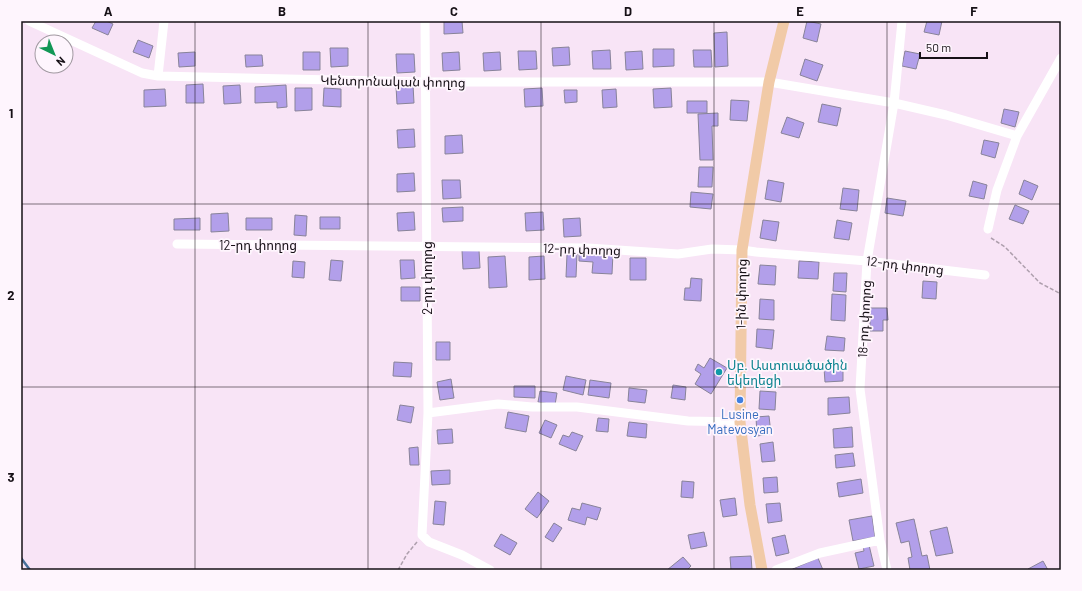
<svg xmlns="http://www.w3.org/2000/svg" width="1082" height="591" font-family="Barlow,'Noto Sans Armenian',sans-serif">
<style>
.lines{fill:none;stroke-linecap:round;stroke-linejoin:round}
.stream{stroke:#48719b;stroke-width:2.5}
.building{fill:#b29fea;stroke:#888399}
.path{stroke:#ae9fad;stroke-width:1.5;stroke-dasharray:4 2;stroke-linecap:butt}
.minor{stroke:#fff;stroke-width:9}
.major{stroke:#f1caa7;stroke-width:11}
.grid{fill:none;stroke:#161016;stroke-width:1;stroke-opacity:0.55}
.culture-dot{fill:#0f9aa8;stroke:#fef5fd;stroke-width:1.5}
.shop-dot{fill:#3f7fe0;stroke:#fef5fd;stroke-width:1.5}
.labels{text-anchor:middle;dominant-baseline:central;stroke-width:3.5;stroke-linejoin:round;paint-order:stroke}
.street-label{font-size:13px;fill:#161016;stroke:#fef5fd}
.culture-label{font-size:13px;fill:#0d838f;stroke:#fef5fd;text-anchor:start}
.shop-label{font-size:13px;fill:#366cbe;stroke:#fef5fd}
.neatline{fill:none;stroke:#161016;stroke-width:1.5}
.grid-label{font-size:13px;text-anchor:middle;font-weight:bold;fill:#161016}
</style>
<rect width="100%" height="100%" fill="#f8e4f6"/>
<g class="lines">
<path class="stream" d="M21 558 30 570"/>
</g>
<path class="building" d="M96 21H106L113 24 108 35 92 28Z
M444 21H462L463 33 444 34Z
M807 21 821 24 817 42 803 38Z
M927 21H942L939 35 924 32Z
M727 32 728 66 715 67 714 33Z
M138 40 153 46 149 58 133 52Z
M569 47 570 65 553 66 552 48Z
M330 48H348V66L331 67Z
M653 49H674V66L653 67Z
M610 50 611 69H593L592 51Z
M693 50H711L712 67H694Z
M518 51H536L537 69 519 70Z
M642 51 643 69 626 70 625 52Z
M905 51 920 54 916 69 902 66Z
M195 52V66L179 67 178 53Z
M303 52H320V70H303Z
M459 52 460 70 443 71 442 53Z
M500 52 501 70 484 71 483 53Z
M396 54H414L415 72 397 73Z
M245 55H262L263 66 246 67Z
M805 59 823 65 817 81 800 75Z
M203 84 204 103H186V85Z
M240 85 241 103 224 104 223 86Z
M286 85 287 107 277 108V102L255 103V87Z
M413 85 414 103 397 104 396 86Z
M295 88H312V110L295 111Z
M324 88 341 89V107L323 106Z
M542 88 543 106 525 107 524 89Z
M671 88 672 107 654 108 653 89Z
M165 89 166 106 144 107V90Z
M616 89 617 107 603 108 602 90Z
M564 90H577V102L565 103Z
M731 100 749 101 747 121 730 120Z
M687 101H707V113H687Z
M822 104 841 108 837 126 818 122Z
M1004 109 1019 112 1015 127 1001 123Z
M718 113V126H712L713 160H700L698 114Z
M787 117 804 123 799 138 781 133Z
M414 129 415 147 398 148 397 130Z
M462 135 463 153 445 154V136Z
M984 140 999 143 995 158 981 154Z
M699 167H713L712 187H698Z
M414 173 415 191 397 192V174Z
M442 180H460L461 198 443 199Z
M768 180 784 183 781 202 765 199Z
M1024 180 1038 186 1032 200 1019 194Z
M973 181 987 185 984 199 969 196Z
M843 188 859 190 857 211 840 209Z
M691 192 713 194 711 209 690 207Z
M887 198 906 201 903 216 885 213Z
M1015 205 1029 211 1023 224 1009 219Z
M463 207V221L443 222 442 208Z
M414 212 415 230 398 231 397 213Z
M543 212 544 230 526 231 525 213Z
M228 213 229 231 211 232V214Z
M295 215 307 216 306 236 294 235Z
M320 217H340V229H320Z
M200 218V230H174V219Z
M246 218H272V230H246Z
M580 218 581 236 564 237 563 219Z
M763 220 779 222 776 241 760 238Z
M837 220 852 223 849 240 834 238Z
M462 250H479L480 268 463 269Z
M579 252 613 253 612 274 592 273 593 262 579 261Z
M567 254H577L576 277H566Z
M505 256 507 287 489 288 488 257Z
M544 256 545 279 529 280V257Z
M630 258H646V280H630Z
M331 260 343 261 341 281 329 280Z
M400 260H414L415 278 401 279Z
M293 261 305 262 304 278 292 277Z
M799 261 819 262 818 279 798 278Z
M760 265 776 266 775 285 758 284Z
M834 273H847L846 292 833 291Z
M691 278 702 279 701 301 684 300 685 288H690Z
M923 281 937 282 936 299 922 298Z
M401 287H420V301H401Z
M832 294 846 295 845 321 831 320Z
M760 299 774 300V320L759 319Z
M870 308H887L888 320H883V331H870Z
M757 329 774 330 772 349 756 347Z
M827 336 845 338 844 351 825 350Z
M436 342H450V360H436Z
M710 358 727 368 711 394 695 384 701 374 695 370 698 364 704 368Z
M394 362 412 363 411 377 393 376Z
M824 368H843V381L825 382Z
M566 376 586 380 583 395 563 390Z
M451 379 454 398 440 400 437 382Z
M590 380 611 383 609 398 588 395Z
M673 385 686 387 685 400 671 398Z
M514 386H535V398L514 397Z
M629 388 647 390 645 403 628 401Z
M540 391 557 393 555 405 538 402Z
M760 391 776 392 775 410 759 409Z
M849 397 850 413 828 415V398Z
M400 405 414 407 411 423 397 420Z
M508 412 529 416 526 432 505 428Z
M769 416 771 434 757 436 756 417Z
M598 418 609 419 608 432 596 431Z
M545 420 557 425 551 438 539 433Z
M629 422 647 424 646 438 627 436Z
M852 427 853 447 834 448 833 429Z
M452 429 453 443 438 444 437 430Z
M572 432 583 436 576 451 559 444 563 435 569 437Z
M773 442 775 461 762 462 760 444Z
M418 447 419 465H410L409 448Z
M853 453 855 466 836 468 835 455Z
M450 470V484L432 485 431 471Z
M777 477 778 492 764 493 763 478Z
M861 479 863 493 839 497 837 483Z
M682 481 694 482 693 498 681 497Z
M538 492 549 501 537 518 525 509Z
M735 498 737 515 723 517 720 500Z
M435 501 446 502 444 525 433 524Z
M582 503 601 508 597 520 587 517 585 525 568 520 572 508 580 510Z
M780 503 782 521 768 523 766 504Z
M872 516 875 537 853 541 849 520Z
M914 519 922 556 927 555 930 570H910L908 558 912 557 909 541 901 543 896 523Z
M554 523 562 528 553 542 545 537Z
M947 527 953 553 936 556 930 531Z
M704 532 707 546 691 549 688 535Z
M501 534 517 543 510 555 494 546Z
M785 535 789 553 776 556 772 538Z
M869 545 874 566 859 569 855 553 864 551 863 546Z
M751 556 752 570H731L730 557Z
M683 557 691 566 687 570H667Z
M818 558 823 570H790Z
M1043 561 1048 570H1028V569Z"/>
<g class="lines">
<path class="path" d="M991 238 1005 247 1040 283 1061 294
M398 570 407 554 417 542"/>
<path class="minor" d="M29 21 142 73 158 76 426 82H769L894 103 946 115 1017 136
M425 21 428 413 422 535 429 542 462 555 490 570
M158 76 164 21
M988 229 997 190 1017 136 1061 58
M177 244 588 248 678 254 712 249 742 250 756 252 867 261 985 275
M428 413 498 404 532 407H577L688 421 740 422
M776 570 820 553 880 540
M887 570 880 540 860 389 867 261 894 103 902 21"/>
<path class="major" d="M762 570 750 505 740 422 742 250 769 82 784 21"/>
</g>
<path class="grid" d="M195 21V570M368 21V570M541 21V570M714 21V570M887 21V570M21 204H1061M21 387H1061"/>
<circle class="culture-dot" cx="719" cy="372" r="4"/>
<circle class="shop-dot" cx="740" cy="400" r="4"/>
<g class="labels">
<g class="street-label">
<text transform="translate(393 81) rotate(1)">Կենտրոնական փողոց</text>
<text x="258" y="245">12-րդ փողոց</text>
<text transform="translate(582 249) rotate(2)">12-րդ փողոց</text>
<text transform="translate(905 265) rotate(7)">12-րդ փողոց</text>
<text transform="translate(427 278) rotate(-90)">2-րդ փողոց</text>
<text transform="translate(741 294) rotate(-89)">1-ին փողոց</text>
<text transform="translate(864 319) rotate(-87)">18-րդ փողոց</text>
</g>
<g class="culture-label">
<text x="727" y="365">Սբ. Աստուածածին<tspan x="727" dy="15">եկեղեցի</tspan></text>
</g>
<g class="shop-label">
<text x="740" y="414">Lusine<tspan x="740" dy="15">Matevosyan</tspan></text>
</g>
</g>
<rect width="1082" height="591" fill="none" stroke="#fef5fd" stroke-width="44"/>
<g transform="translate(54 54) rotate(137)"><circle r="19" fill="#fef5fd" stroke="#a199a1"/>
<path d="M0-3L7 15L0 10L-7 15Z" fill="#129756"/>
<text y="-6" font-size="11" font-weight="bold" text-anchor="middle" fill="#161016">N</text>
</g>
<path d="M920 52v6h67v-6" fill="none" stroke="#161016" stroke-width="2"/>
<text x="926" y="52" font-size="12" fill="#161016" stroke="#fef5fd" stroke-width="3" paint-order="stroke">50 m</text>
<rect x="22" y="22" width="1038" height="547" class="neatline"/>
<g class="grid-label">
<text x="108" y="16">A</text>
<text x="282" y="16">B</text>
<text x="454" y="16">C</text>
<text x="628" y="16">D</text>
<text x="800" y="16">E</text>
<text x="974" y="16">F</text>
<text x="11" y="118">1</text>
<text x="11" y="300">2</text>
<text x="11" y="482">3</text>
</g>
</svg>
